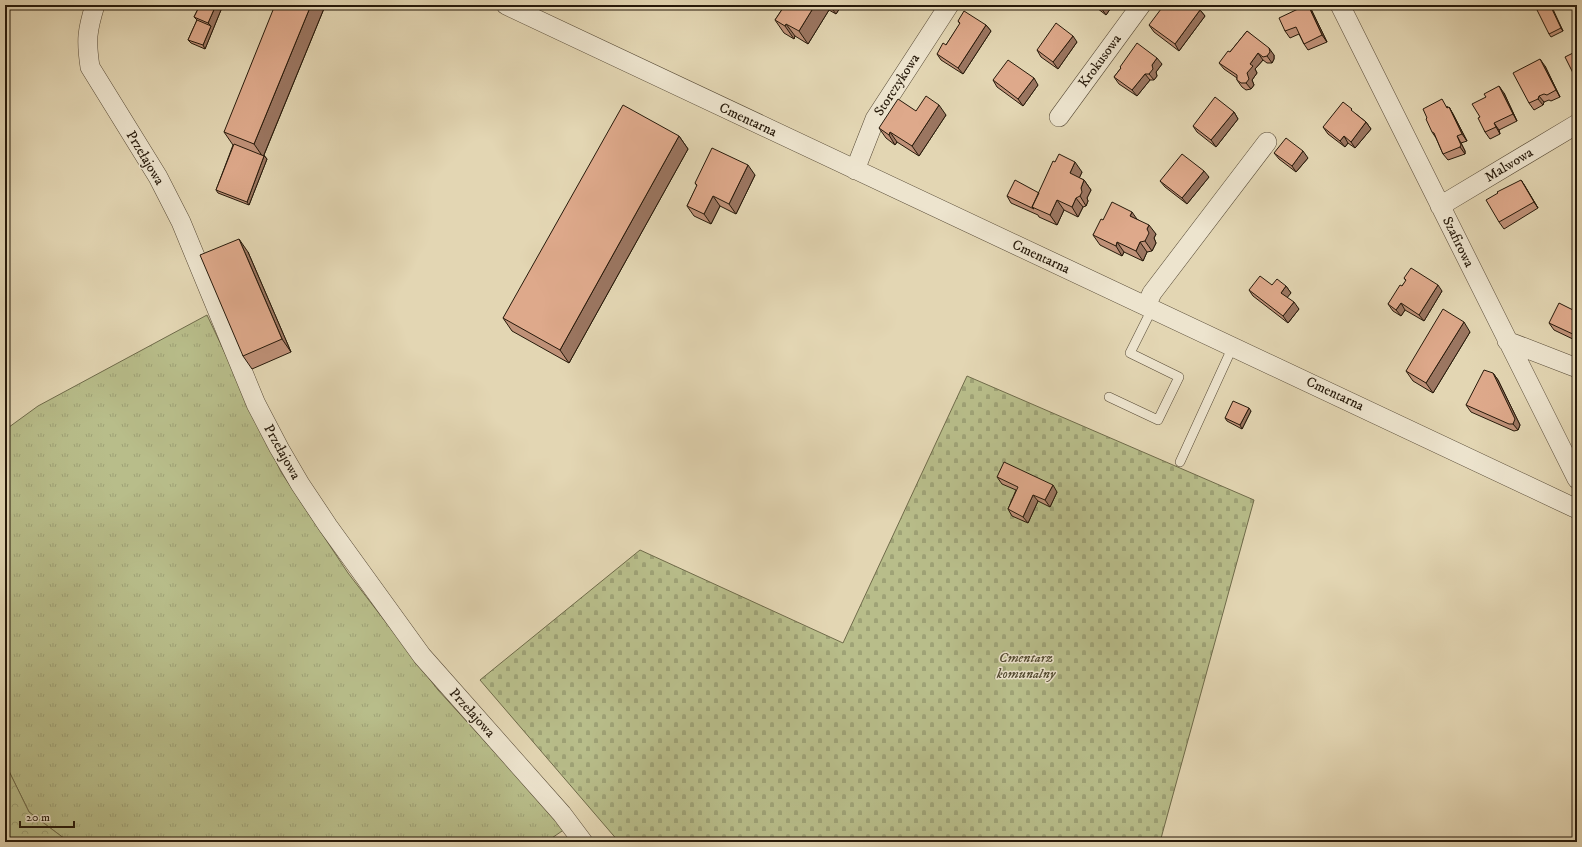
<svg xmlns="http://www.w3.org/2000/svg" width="1582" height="847" font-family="'IM FELL DW Pica',serif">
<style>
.grass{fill:url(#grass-tufts);stroke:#6f6b4a}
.forest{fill:url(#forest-crowns);stroke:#6f6b4a}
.cemetery{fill:url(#cemetery-stones);stroke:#6f6b4a}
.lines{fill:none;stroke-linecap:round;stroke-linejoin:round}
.service-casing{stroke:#554834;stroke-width:10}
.minor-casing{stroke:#554834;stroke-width:20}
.service{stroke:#ede4ce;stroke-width:9}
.minor{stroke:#ede4ce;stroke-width:19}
.wall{fill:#bf9178;stroke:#26190a}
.shaded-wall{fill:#9b7661;stroke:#26190a}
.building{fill:#dea98b;stroke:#26190a}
.labels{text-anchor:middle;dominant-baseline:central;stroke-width:3;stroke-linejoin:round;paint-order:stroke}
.street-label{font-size:14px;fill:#26190a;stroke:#ede4ce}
.park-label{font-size:14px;font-style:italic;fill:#524a30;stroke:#ede4ce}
</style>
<defs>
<pattern id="grass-tufts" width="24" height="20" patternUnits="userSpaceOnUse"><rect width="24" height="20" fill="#b8bd8a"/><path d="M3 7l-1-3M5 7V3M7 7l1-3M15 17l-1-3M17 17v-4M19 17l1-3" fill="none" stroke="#9ea276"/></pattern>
<pattern id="forest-crowns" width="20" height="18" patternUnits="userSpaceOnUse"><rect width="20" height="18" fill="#b8bd8a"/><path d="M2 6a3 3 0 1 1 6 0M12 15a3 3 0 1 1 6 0" fill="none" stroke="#9ea276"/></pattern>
<pattern id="cemetery-stones" width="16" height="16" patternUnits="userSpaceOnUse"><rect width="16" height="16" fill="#b8bd8a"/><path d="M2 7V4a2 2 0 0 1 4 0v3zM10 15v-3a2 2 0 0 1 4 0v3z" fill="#9ea276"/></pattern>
</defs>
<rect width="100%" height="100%" fill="#e3d6b3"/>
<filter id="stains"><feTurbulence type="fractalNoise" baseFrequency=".005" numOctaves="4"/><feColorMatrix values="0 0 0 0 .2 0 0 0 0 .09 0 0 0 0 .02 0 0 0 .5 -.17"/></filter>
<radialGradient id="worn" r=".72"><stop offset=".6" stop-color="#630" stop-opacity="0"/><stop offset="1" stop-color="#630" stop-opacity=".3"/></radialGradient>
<path class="grass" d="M207 315 281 472 348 573 438 690 565 829 546 842H69L29 812 5 763V430L38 406Z"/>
<path class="forest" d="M5 763 29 812 69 842H5Z"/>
<path class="cemetery" d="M967 376 1254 500 1160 842H619L480 680 640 550 843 643Z"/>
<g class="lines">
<g class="service-casing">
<path id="service" d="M1109 397 1158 420 1179 377 1130 353 1152 309
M1180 462 1233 346"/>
</g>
<g class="minor-casing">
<path id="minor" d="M95 5C87 31 86 40 90 67L158 177 181 222 256 404 279 448 300 484 328 526 422 656 562 814 583 842
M506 5 1577 509
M1340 5 1577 479
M1059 117 1141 5
M855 170 875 119 949 5
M1440 206 1577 124
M1146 306 1152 293 1267 142
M1507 341 1577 368"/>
</g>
<use href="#service" class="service"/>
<use href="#minor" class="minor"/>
</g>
<path class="wall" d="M25 5H40L39 9Z
M200 5H223L205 49 191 43 188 40 197 20 194 17Z
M785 5H842L836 14 829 10 808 44 795 36 794 39 784 33 775 20Z
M1093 5H1113L1106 15Z
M1296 5H1314L1310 7 1327 42 1308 50 1304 44 1299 34 1290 38 1285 31 1298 9Z
M1550 5 1563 31 1551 37 1549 34Z
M325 6 264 155 267 159 249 205 218 193 216 190 233 145 224 132Z
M1200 10 1205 16 1179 51 1154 32 1149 25Z
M958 21 986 25 991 31 963 74 941 60 937 54 946 45 960 24Z
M1247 31 1274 55V59L1272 63H1267L1263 60 1255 69 1257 73 1252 80 1254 85 1251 89 1246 90 1242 87 1237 80V78L1224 69 1219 63 1230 52Z
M1077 42 1058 69 1041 57 1037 50Z
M1577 51V79L1574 75Z
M1162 64 1156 72 1157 76 1154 80H1150L1137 96 1119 84 1114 77 1121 68 1120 67Z
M1545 66 1560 97 1551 101 1549 100 1544 102 1543 105 1534 110 1529 103Z
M993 80 1038 85 1023 106 997 87Z
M1504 93 1517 121 1499 130 1500 134 1490 139 1485 132 1480 117Z
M1447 106 1448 108 1449 107 1453 114 1467 141 1461 143 1465 151V154L1448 160 1443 154 1436 138 1432 132Z
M916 111 946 115 919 156 897 142 895 145 886 138 879 128Z
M1234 112 1238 119 1216 147 1197 132 1193 126Z
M1356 114 1366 122 1371 129 1355 148 1348 143 1345 147 1328 134 1323 127Z
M679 136 688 149 569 363 512 331 503 318Z
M1274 153 1308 158 1296 172 1279 159Z
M1082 172 1079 178 1084 180 1091 190 1087 198 1088 201 1086 206 1083 207 1078 217 1064 210 1057 225 1039 217 1038 215 1011 203 1007 196 1039 193Z
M755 175 736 214 720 206 711 224 694 216 687 206 697 186 695 183Z
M1209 177 1187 204 1165 187 1160 181Z
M1521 180 1538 208 1504 229 1499 222Z
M1137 219 1156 234 1154 238 1156 243 1152 251 1147 252 1143 261 1124 252 1122 256 1100 245 1093 235 1103 220Z
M248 252 291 352 252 369 243 356Z
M1404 278 1442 291 1424 321 1405 310 1401 316 1393 311 1388 304 1402 286 1406 281Z
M1272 285 1286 286 1291 293 1287 297 1299 309 1288 323 1253 296 1249 290Z
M1577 312V341L1554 330 1549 323Z
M1470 332 1433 393 1413 381 1406 371Z
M1493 373 1498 380 1520 425 1518 430 1514 431 1471 412 1466 405Z
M1251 411 1242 429 1227 421 1225 418Z
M997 477 1057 492 1050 507 1038 501 1028 523 1012 516 1008 509 1016 490 1002 484Z"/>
<path class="shaded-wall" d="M36 5H40L39 9Z
M216 5H223L205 49 203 45 211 26 208 23Z
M311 5H324L325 6 263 157 254 144Z
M815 5H825L829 10 808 44 799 31Z
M829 5H842L836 14Z
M1099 5H1113L1106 15Z
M1308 5H1309L1310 7 1327 42 1322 35Z
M1550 5 1552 7 1563 31 1561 28Z
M1200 10 1205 16 1179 51 1175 44Z
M786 24 795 36 794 39 785 26Z
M986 25 991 31 963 74 958 68Z
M1073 36 1077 42 1058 69 1053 62Z
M1269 48 1274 55V59L1272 63 1267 56Z
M1258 53 1263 60 1255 69 1257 73 1252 80 1254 85 1251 89 1246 83 1247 73 1250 64Z
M1157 58 1162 64 1156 72 1157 76 1154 80 1149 74 1152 65Z
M1540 59 1545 66 1560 97 1556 90Z
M1145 74 1150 80 1137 96 1132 90Z
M1034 78 1038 85 1023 106 1018 99Z
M1499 86 1504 93 1517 121 1513 114Z
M1539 96 1544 102 1543 105 1538 99Z
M939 105 946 115 919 156 912 146Z
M1449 107 1453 114 1467 141 1462 134Z
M1234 112 1238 119 1216 147 1211 140Z
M1366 122 1371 129 1355 148 1351 142Z
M1494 123 1499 130 1500 134 1496 127Z
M890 132 897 142 895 145 889 135Z
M679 136 688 149 569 363 560 350Z
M1344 136 1348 143 1345 147 1340 141Z
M1457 136 1461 143 1465 151V154L1460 147Z
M1303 151 1308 158 1296 172 1292 166Z
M264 156 267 159 249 205 247 202Z
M1075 162 1082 172 1077 183 1070 173Z
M748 165 755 175 736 214 729 204Z
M1204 171 1209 177 1187 204 1182 198Z
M1084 180 1091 190 1087 198 1088 201 1086 206 1080 196 1081 188Z
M1521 180 1525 186 1538 208 1534 202Z
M713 196 720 206 711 224 704 214Z
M1076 198 1083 207 1078 217 1072 207Z
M1057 200 1064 210 1057 225 1050 215Z
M1132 212 1139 222 1130 216Z
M1149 225 1156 234 1154 238 1156 243 1152 251 1145 241 1147 229Z
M239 239 248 252 291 352 282 339Z
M1117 242 1124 252 1122 256 1116 246Z
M1140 242 1147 252 1143 261 1136 251Z
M1438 285 1442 291 1424 321 1419 315Z
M1286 286 1291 293 1286 299 1281 293Z
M1294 302 1299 309 1288 323 1283 316Z
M1401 303 1405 310 1401 316 1396 310Z
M1464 322 1470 332 1433 393 1426 383Z
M1493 373 1498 380 1520 425 1518 430 1513 424Z
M1249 408 1251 411 1242 429 1240 425Z
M1053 485 1057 492 1050 507 1045 500Z
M1033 495 1038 501 1028 523 1023 517Z"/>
<path class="building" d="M200 5H216L208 23 194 17Z
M275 5H311L254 144 224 132Z
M785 5H815L799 31 786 24 785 26 775 20Z
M1164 5H1194L1200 10 1175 44 1149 25Z
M1296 5H1308L1322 35 1304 44 1296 27 1285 31 1279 18 1298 9Z
M1546 5H1550L1561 28 1549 34 1537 10Z
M964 11 986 25 958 68 937 54 943 43 946 45 960 23 958 21Z
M197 20 211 26 203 45 188 40Z
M1056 23 1073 36 1053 62 1037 50Z
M1247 31 1269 48 1270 52 1267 56 1263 57 1258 53 1250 64 1253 66 1247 73 1249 79 1246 83H1241L1237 80V75L1219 63 1228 51 1230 52Z
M1137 43 1157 58 1152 65 1153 69 1149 74H1145L1132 90 1114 77 1121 68 1120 67Z
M1577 51V73L1574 75 1565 57Z
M1540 59 1556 90 1547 95 1544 94 1539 96 1538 99 1529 103 1513 73Z
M1008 60 1034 78 1018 99 993 80Z
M1499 86 1513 114 1494 123 1496 127 1485 132 1478 118 1480 117 1472 104 1486 97 1484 94Z
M926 96 939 105 912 146 890 132 889 135 879 128 898 99 916 111Z
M1215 97 1234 112 1211 140 1193 126Z
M1442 99 1447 108 1449 107 1462 134 1457 136 1461 145 1460 147 1443 154 1434 133 1432 132 1426 119 1427 118 1423 109Z
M1343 102 1352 109 1351 110 1366 122 1351 142 1344 136 1340 141 1323 127Z
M623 105 679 136 560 350 503 318Z
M1286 138 1303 151 1292 166 1274 153Z
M234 144 264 156 247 202 216 190Z
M712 148 748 165 729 204 713 196 704 214 687 206 697 185 695 183Z
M1059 154 1075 162 1070 173 1084 180 1081 188 1082 192 1080 196 1076 198 1072 207 1057 200 1050 215 1032 207 1053 161 1055 162Z
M1182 154 1204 171 1182 198 1160 181Z
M1015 180 1039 193 1032 207 1034 209 1007 196Z
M1521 180 1534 202 1499 222 1486 200 1498 193 1497 192Z
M1112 202 1132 212 1130 216 1149 225 1147 229 1149 233 1145 241 1140 242 1136 251 1117 242 1116 246 1093 235 1101 219 1103 220Z
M239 239 282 339 243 356 200 255Z
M1411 268 1438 285 1419 315 1401 303 1396 310 1388 304 1400 285 1402 286 1406 280 1404 278Z
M1260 276 1272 285 1277 279 1286 286 1281 293 1294 302 1283 316 1249 290Z
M1559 303 1577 312V336L1549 323Z
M1443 309 1464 322 1426 383 1406 371Z
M1484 370 1493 373 1515 419 1513 424H1509L1466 405Z
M1233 401 1249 408 1240 425 1225 418Z
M1004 462 1053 485 1045 500 1033 495 1023 517 1008 509 1018 487 997 477Z"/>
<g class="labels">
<g class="street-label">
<text transform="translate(1100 61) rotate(-54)">Krokusowa</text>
<text transform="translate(897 85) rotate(-57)">Storczykowa</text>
<text transform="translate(748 120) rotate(25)">Cmentarna</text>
<text transform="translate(145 158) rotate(59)">Przełajowa</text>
<text transform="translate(1509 165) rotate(-31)">Malwowa</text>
<text transform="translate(1458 242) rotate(64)">Szafirowa</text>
<text transform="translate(1041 257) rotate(25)">Cmentarna</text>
<text transform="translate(1335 394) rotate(25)">Cmentarna</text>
<text transform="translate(282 452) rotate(61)">Przełajowa</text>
<text transform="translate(472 713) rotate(48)">Przełajowa</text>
</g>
<g class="park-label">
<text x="1026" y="658">Cmentarz<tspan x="1026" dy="16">komunalny</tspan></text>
</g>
</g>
<rect width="1582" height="847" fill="none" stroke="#e3d6b3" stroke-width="20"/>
<rect x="6" y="6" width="1570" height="835" fill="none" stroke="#26190a" stroke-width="2"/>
<rect x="10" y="10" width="1562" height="827" fill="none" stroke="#26190a"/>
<path d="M20 821v6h54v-6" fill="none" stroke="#26190a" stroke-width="2"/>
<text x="26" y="821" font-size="12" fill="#26190a" stroke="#ede4ce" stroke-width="3" paint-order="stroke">20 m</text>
<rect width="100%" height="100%" filter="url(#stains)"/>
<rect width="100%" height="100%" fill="url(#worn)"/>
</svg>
